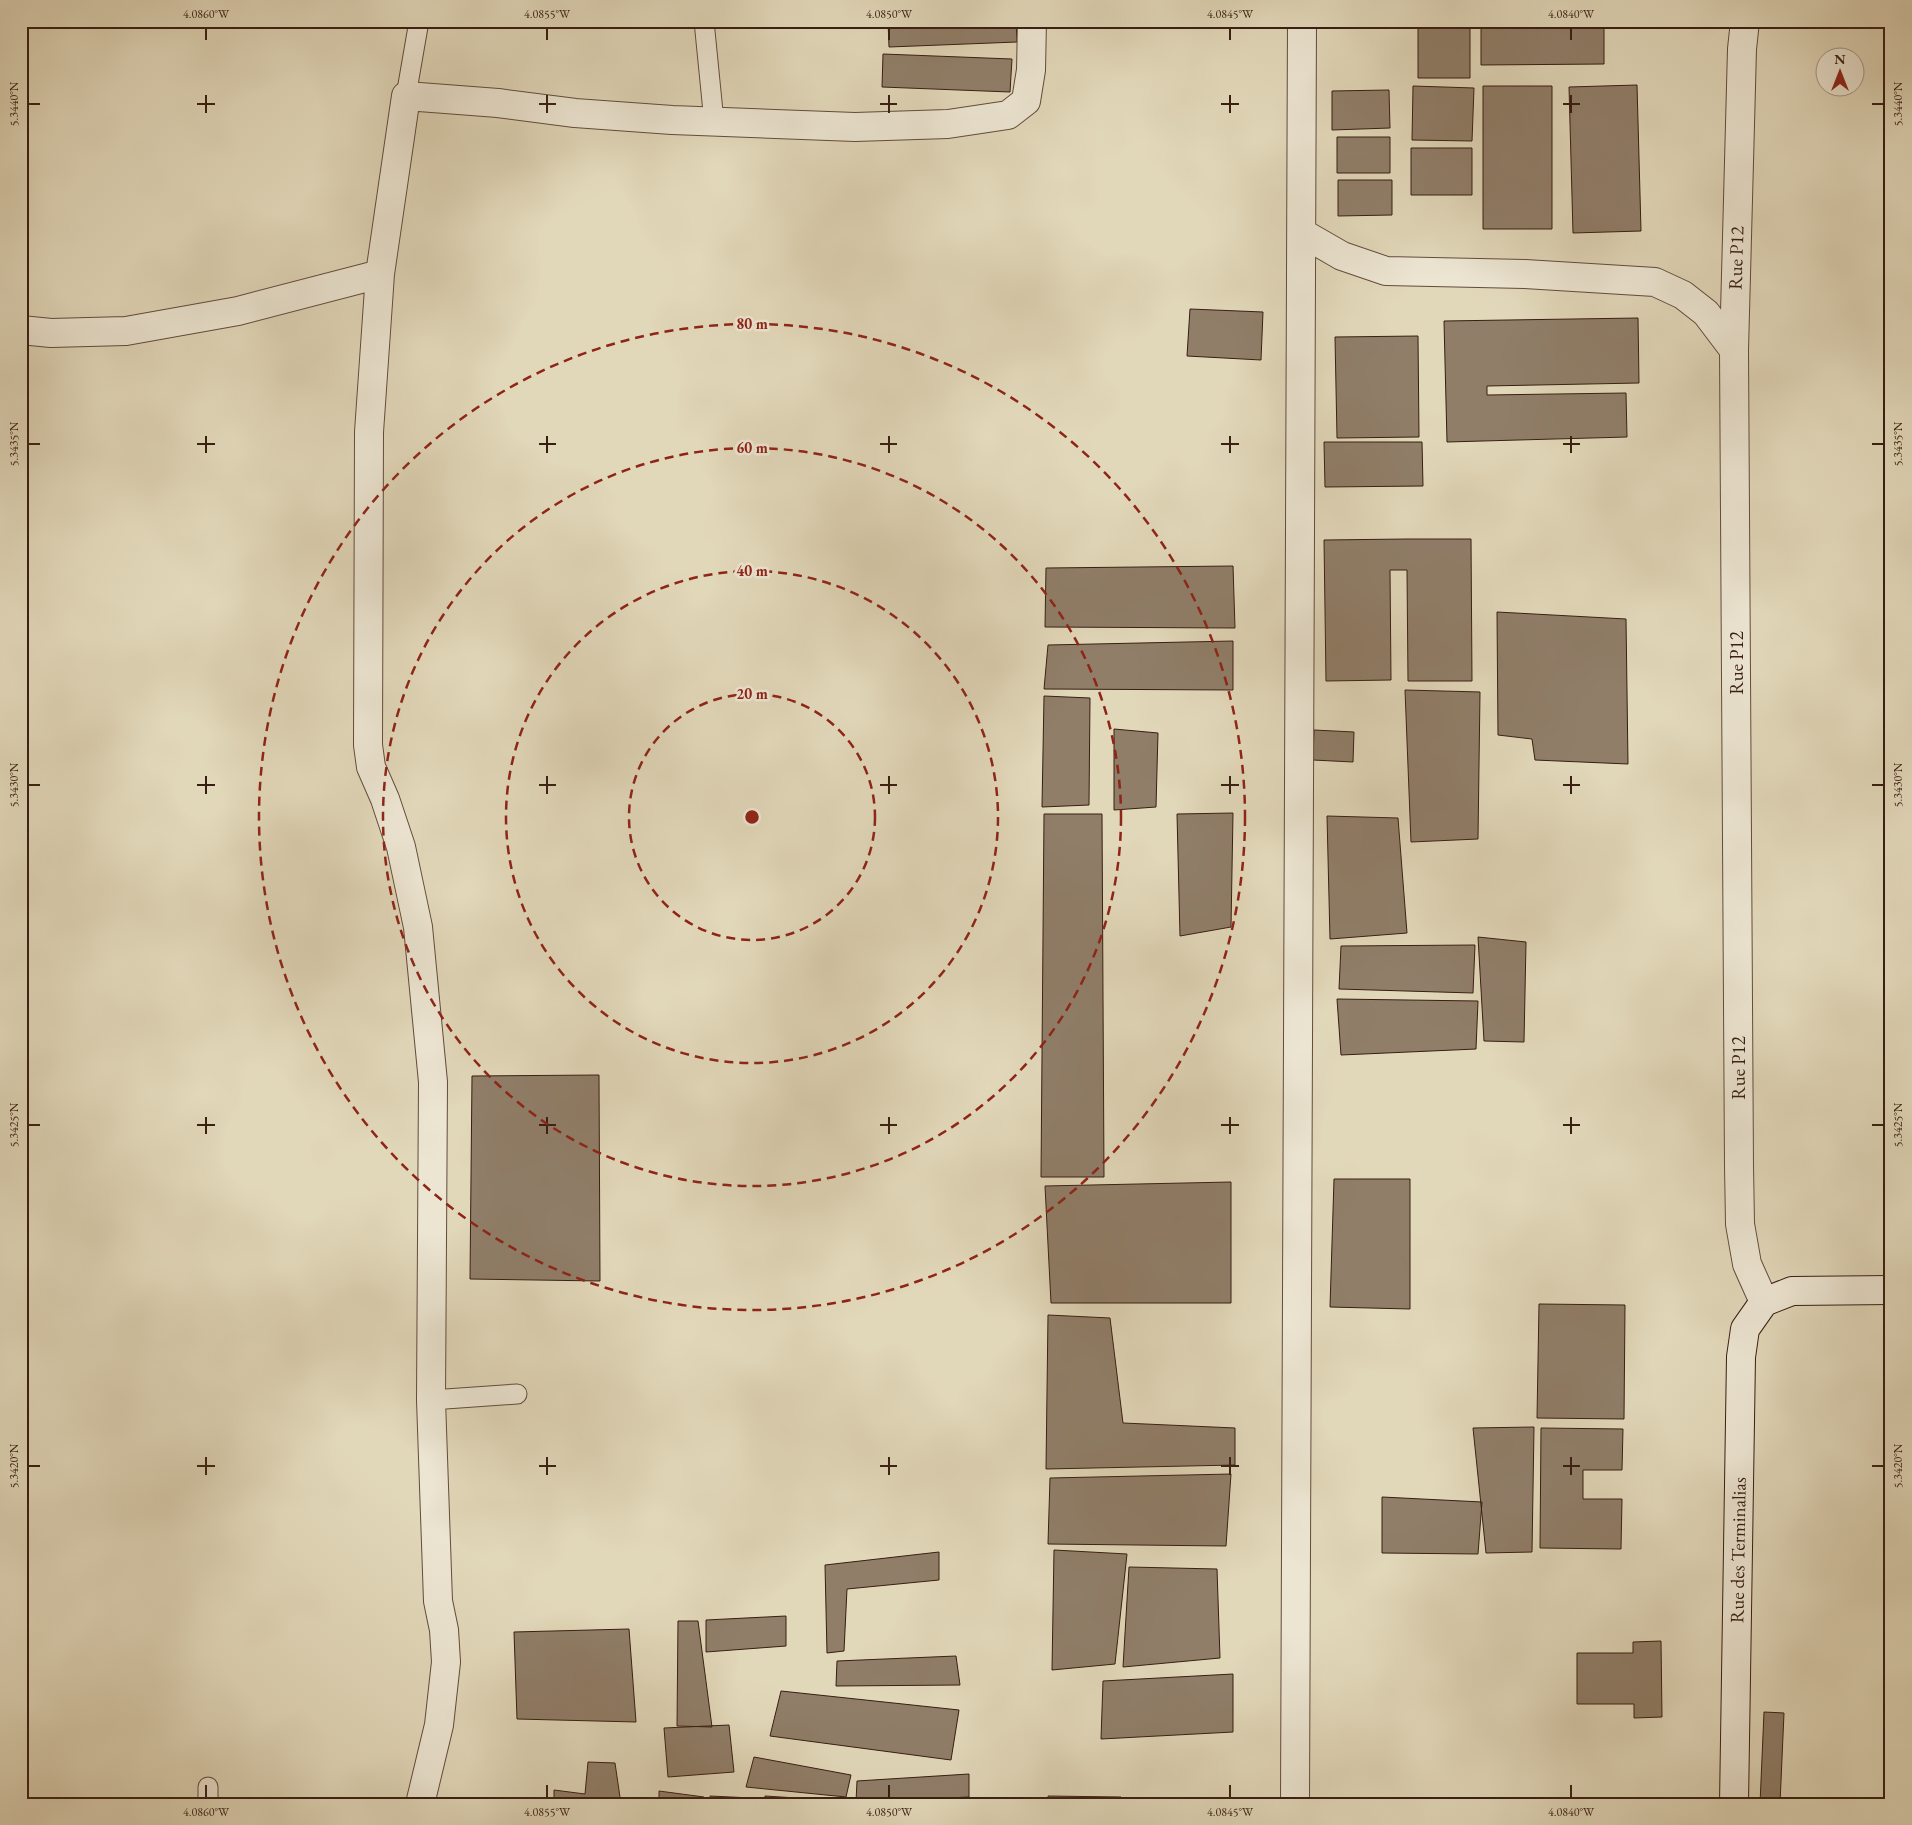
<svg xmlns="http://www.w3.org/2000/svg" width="1912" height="1825" font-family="'EB Garamond',serif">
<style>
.building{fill:#907e69;stroke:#381e12}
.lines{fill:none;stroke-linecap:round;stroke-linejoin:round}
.lane-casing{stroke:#624c3c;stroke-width:21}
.street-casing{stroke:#624c3c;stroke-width:30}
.secondary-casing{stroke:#381e12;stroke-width:30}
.lane{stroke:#ece5d2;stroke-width:19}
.street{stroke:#ece5d2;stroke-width:28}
.secondary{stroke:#ece5d2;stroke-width:28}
.ticks{fill:none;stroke:#381e12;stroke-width:2}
.ring{fill:none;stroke:#8f2418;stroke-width:2.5;stroke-dasharray:9 6}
.labels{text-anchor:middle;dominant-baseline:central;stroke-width:5;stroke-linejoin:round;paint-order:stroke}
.street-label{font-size:19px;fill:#381e12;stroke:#ece5d2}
.centre{fill:#8f2418;stroke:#ece5d2;stroke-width:2.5}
.ring-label{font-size:15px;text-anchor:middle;font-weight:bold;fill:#8f2418;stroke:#ece5d2;stroke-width:5;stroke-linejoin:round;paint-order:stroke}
.neatline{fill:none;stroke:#381e12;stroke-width:2}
.ticks-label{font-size:12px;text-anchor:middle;fill:#381e12}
</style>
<rect width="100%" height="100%" fill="#e1d7b9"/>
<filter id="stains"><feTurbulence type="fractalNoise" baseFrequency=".004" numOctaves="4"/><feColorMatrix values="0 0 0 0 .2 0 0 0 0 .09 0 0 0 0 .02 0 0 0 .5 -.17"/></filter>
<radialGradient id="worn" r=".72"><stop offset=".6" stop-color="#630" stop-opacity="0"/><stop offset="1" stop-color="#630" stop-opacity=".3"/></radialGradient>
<path class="building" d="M888 21H1016L1017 42 889 47Z
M1418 21H1470V78H1418Z
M1481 21H1604V64L1481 65Z
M883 54 1012 59 1010 92 882 87Z
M1637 85 1641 231 1573 233 1569 87Z
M1413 86 1474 88 1472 141 1412 140Z
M1483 86H1552V229H1483Z
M1389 90 1390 128 1332 130V91Z
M1337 137H1390V173H1337Z
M1411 148H1472V195H1411Z
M1338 180H1392V215L1338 216Z
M1190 309 1263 312 1261 360 1187 356Z
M1638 318 1639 383 1487 386V395L1626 393 1627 437 1447 442 1444 321Z
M1418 336 1419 437 1337 438 1335 337Z
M1324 442H1422L1423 486 1325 487Z
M1407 539H1471L1472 681H1408L1407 570H1390L1391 680 1326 681 1324 540Z
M1233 566 1235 628 1045 627 1046 568Z
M1497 612 1626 619 1628 764 1535 760 1532 739 1498 735Z
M1233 641V690L1044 689 1048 645Z
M1405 690 1480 692 1478 839 1411 842Z
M1044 696 1090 698 1089 805 1042 807Z
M1114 729 1158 733 1156 807 1114 810Z
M1314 730 1354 732 1353 762 1313 760Z
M1233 813 1231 927 1180 936 1177 814Z
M1044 814H1102L1104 1177H1041Z
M1327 816 1398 818 1407 933 1330 939Z
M1478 937 1526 942 1524 1042 1484 1041Z
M1475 945 1473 993 1339 989 1341 946Z
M1337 999 1478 1001 1476 1049 1341 1055Z
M599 1075 600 1281 470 1279 472 1076Z
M1334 1179H1410V1309L1330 1307Z
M1231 1182V1303H1051L1045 1186Z
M1539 1304 1625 1305 1624 1419 1537 1418Z
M1048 1315 1110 1318 1123 1423 1235 1428V1465L1046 1469Z
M1534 1427 1532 1552 1486 1553 1473 1428Z
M1541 1428 1623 1429 1622 1470H1583V1499H1622L1621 1549 1540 1548Z
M1231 1474 1226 1546 1048 1544 1050 1478Z
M1382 1497 1482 1502 1478 1554 1382 1553Z
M1054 1550 1127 1554 1115 1664 1052 1670Z
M939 1552V1580L847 1589 844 1651 827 1653 825 1565Z
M1129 1567 1217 1569 1220 1658 1123 1667Z
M786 1616V1646L706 1652V1620Z
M678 1621H698L712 1727 677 1726Z
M629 1629 636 1722 517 1719 514 1632Z
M1661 1641 1662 1717 1634 1718V1704H1577V1653H1633V1642Z
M956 1656 960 1685 836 1686 837 1661Z
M1233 1674V1732L1101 1739 1103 1681Z
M781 1691 959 1710 951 1760 770 1736Z
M1764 1712 1784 1713 1780 1804H1760Z
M729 1725 734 1772 668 1777 664 1728Z
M754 1757 851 1775 846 1797 746 1787Z
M588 1762 615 1763 621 1804H554V1790L585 1794Z
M969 1774V1797L856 1802 857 1781Z
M659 1791 704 1797 705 1804H659Z
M710 1796 752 1798V1804H710Z
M765 1796 891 1804H764Z
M1048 1796 1121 1797V1804H1049Z
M1224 1800V1804H1156V1802Z"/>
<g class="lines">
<g class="lane-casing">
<path id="lane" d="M704 21 714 122
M406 96 419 21
M431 1400 517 1394
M208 1804V1787"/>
</g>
<g class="street-casing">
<path id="street" d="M1745 21 1742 49 1734 350 1739 1166 1740 1224 1747 1264 1764 1302
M1302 233 1342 256 1386 271 1525 274 1655 282 1683 295 1706 313 1734 350
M21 330 51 333 126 331 238 311 380 274
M420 1804 439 1725 446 1662 444 1630 438 1601 431 1400 433 1082 418 927 401 847 385 799 371 767 368 745 369 432 380 274 406 96 498 103 575 113 672 120 855 127 948 124 1008 115 1026 101 1031 70 1032 21
M1295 1804 1302 21"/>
</g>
<g class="secondary-casing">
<path id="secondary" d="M1734 1804 1741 1357 1745 1329 1764 1302 1792 1291 1891 1290"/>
</g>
<use href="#lane" class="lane"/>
<use href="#street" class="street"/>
<use href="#secondary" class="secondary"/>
</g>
<path class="ticks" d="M206 28V40M547 28V40M889 28V40M1230 28V40M1571 28V40M206 95V113M547 95V113M889 95V113M1230 95V113M1571 95V113M28 104H40M197 104H215M539 104H556M880 104H897M1221 104H1239M1563 104H1580M1872 104H1884M206 436V453M547 436V453M889 436V453M1230 436V453M1571 436V453M28 444H40M197 444H215M539 444H556M880 444H897M1221 444H1239M1563 444H1580M1872 444H1884M206 776V794M547 776V794M889 776V794M1230 776V794M1571 776V794M28 785H40M197 785H215M539 785H556M880 785H897M1221 785H1239M1563 785H1580M1872 785H1884M206 1117V1134M547 1117V1134M889 1117V1134M1230 1117V1134M1571 1117V1134M28 1125H40M197 1125H215M539 1125H556M880 1125H897M1221 1125H1239M1563 1125H1580M1872 1125H1884M206 1457V1475M547 1457V1475M889 1457V1475M1230 1457V1475M1571 1457V1475M28 1466H40M197 1466H215M539 1466H556M880 1466H897M1221 1466H1239M1563 1466H1580M1872 1466H1884M206 1785V1798M547 1785V1798M889 1785V1798M1230 1785V1798M1571 1785V1798"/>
<g class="ring">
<circle cx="752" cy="817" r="123"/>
<circle cx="752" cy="817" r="246"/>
<circle cx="752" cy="817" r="369"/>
<circle cx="752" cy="817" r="493"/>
</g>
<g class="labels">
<g class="street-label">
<text transform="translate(1736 258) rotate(-88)">Rue P12</text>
<text transform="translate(1736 663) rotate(-90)">Rue P12</text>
<text transform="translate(1738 1068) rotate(-90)">Rue P12</text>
<text transform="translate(1738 1550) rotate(-89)">Rue des Terminalias</text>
</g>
</g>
<circle cx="752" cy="817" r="8" class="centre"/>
<g class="ring-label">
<text x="752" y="329">80 m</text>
<text x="752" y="453">60 m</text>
<text x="752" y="576">40 m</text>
<text x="752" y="699">20 m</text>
</g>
<rect width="1912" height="1825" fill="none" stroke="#e1d7b9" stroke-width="55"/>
<g transform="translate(1840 72)"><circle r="24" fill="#ece5d2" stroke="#a49585"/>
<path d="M0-4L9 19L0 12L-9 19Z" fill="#8f2418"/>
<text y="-8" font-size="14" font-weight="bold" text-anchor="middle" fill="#381e12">N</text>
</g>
<rect x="28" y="28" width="1856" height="1770" class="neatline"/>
<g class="ticks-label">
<text x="206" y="18">4.0860°W</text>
<text x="547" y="18">4.0855°W</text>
<text x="889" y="18">4.0850°W</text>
<text x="1230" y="18">4.0845°W</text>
<text x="1571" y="18">4.0840°W</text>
<text transform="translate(14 104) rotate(-90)" y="4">5.3440°N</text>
<text transform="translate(1898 104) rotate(-90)" y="4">5.3440°N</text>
<text transform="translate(14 444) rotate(-90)" y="4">5.3435°N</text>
<text transform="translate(1898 444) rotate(-90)" y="4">5.3435°N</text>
<text transform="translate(14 785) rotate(-90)" y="4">5.3430°N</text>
<text transform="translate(1898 785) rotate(-90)" y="4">5.3430°N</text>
<text transform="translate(14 1125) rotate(-90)" y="4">5.3425°N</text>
<text transform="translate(1898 1125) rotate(-90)" y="4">5.3425°N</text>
<text transform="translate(14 1466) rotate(-90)" y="4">5.3420°N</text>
<text transform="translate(1898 1466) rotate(-90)" y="4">5.3420°N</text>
<text x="206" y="1816">4.0860°W</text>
<text x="547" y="1816">4.0855°W</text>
<text x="889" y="1816">4.0850°W</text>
<text x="1230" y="1816">4.0845°W</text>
<text x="1571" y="1816">4.0840°W</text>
</g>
<rect width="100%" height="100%" filter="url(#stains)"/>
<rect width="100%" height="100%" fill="url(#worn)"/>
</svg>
